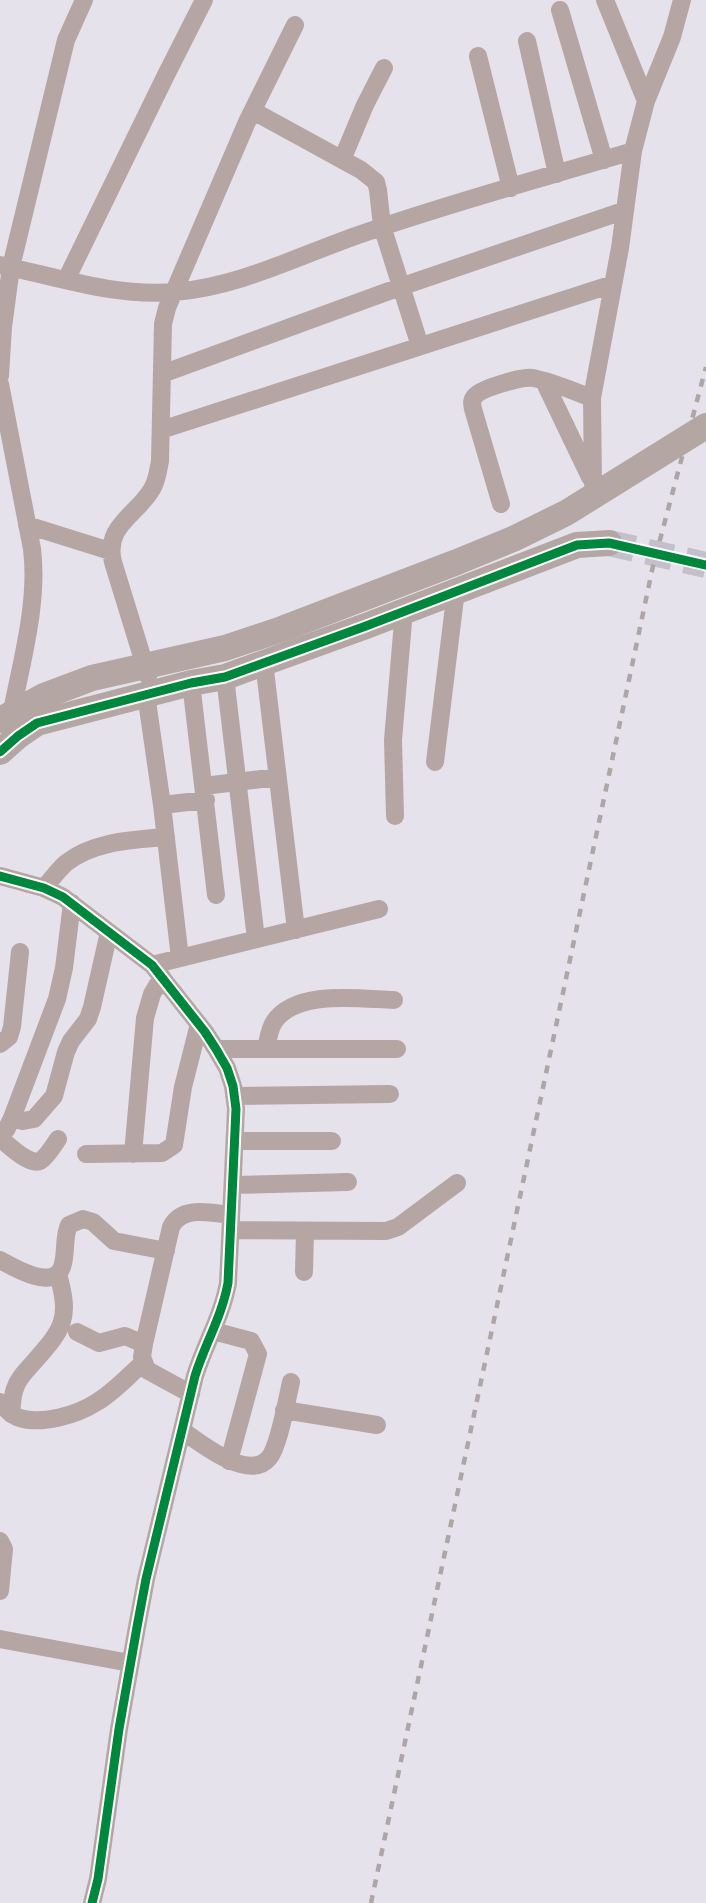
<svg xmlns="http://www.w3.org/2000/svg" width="706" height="1903" font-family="Mulish,sans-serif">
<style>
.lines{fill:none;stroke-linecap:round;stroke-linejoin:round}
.secondary-tunnel{stroke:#c3c0c9;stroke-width:26;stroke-dasharray:26 13;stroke-linecap:butt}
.street{stroke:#b5a6a3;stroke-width:18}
.secondary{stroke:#b3a6a3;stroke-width:26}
.rail{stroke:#ada5a6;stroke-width:4.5;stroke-dasharray:8 8;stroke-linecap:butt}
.secondary-bridge{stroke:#b3a6a3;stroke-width:26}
.cycleway-casing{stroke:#fff;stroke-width:13}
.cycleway{stroke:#00873e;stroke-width:9}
</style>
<rect width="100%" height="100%" fill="#e6e2ec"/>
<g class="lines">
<path class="secondary-tunnel" d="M609 543 706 565"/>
<path class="street" d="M605 0 646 101
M560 10 604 160
M527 41 557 174
M478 56 511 188
M253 111 361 170 376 182 378 190 382 226 420 346
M342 160 365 105 384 68
M0 265C57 277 115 297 174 292 240 287 302 254 364 233 453 202 543 178 633 151
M66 280 165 77 204 0
M162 374 400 287 623 211
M0 376 3 327 11 267 66 40 84 0
M544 381 590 477
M0 384 32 549C39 604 20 667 10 721
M161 430 613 284
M593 484 592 398 620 248 633 151 646 101 672 37 682 0
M501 504 473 409C472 404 471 400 475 396 482 388 523 376 533 378 553 382 573 391 592 398
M27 525 110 551
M264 662 296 930
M148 676 113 562C104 526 136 516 152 489 157 481 158 471 160 461L163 324 167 308 247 122 295 25
M225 677 256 939
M191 683 216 895
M146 694 162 805 180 958
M435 762 456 590
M204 786 277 777
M162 805 206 800
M395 816 393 740 404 610
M0 876 44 888 63 897 152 965 205 1032 216 1049 227 1068 233 1086 236 1109 228 1283C222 1316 205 1344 195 1376L146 1579 137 1627 119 1729 98 1879 92 1903
M44 888C51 880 58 870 66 863 94 841 132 840 166 837
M152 965 379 909
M0 1044 9 1037 12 1027 20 952
M216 1049H397
M266 1049C268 1040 269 1030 274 1022 296 989 360 999 394 1000
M234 1096 390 1094
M12 1118 23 1121 34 1119 54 1096 66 1052 71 1041 88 1019 92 1007 109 932
M0 1135 6 1130 12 1118 57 999 64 968 72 903
M0 1138C8 1145 30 1166 40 1161 47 1157 54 1145 58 1139
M235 1141H332
M86 1154 162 1153 174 1145 183 1087 199 1024
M133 1154 145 1018 152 994 162 977
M233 1185 348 1182
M231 1230 386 1231 398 1227 457 1183
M0 1260C14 1268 54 1291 62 1267 67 1253 63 1238 69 1225L83 1219 93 1222 114 1241 166 1251
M304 1272 305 1231
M213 1331 251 1341 258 1354 229 1461
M77 1332 99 1343 125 1336 144 1344
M191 1394 147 1370 142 1357 144 1344 171 1227C182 1205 211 1213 231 1215
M0 1402C5 1408 10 1414 17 1417 40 1426 77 1415 97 1402 114 1392 128 1376 143 1363
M284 1410 377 1425
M11 1414C12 1405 12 1394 16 1386 19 1377 27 1370 33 1363 63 1329 71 1320 58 1274
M182 1430C200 1443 249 1482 269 1458 279 1446 287 1399 291 1382
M0 1541 4 1549 0 1591
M0 1639 130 1663"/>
<path class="secondary" d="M0 752 18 736 37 723 191 683 225 677 366 626 577 545 609 543"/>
<path class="rail" d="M371 1903 653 566 706 367"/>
<path class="secondary-bridge" d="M0 720 44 696 92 678 225 648 282 629 457 562 513 539 566 513 706 426"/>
<g class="cycleway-casing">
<path id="cycleway" d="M0 752 18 736 37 723 191 683 225 677 366 626 577 545 609 543 706 565
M0 876 44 888 63 897 152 965 205 1032 216 1049 227 1068 233 1086 236 1109 228 1283C222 1316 205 1344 195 1376L146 1579 137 1627 119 1729 98 1879 92 1903"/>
</g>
<use href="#cycleway" class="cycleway"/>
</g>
</svg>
